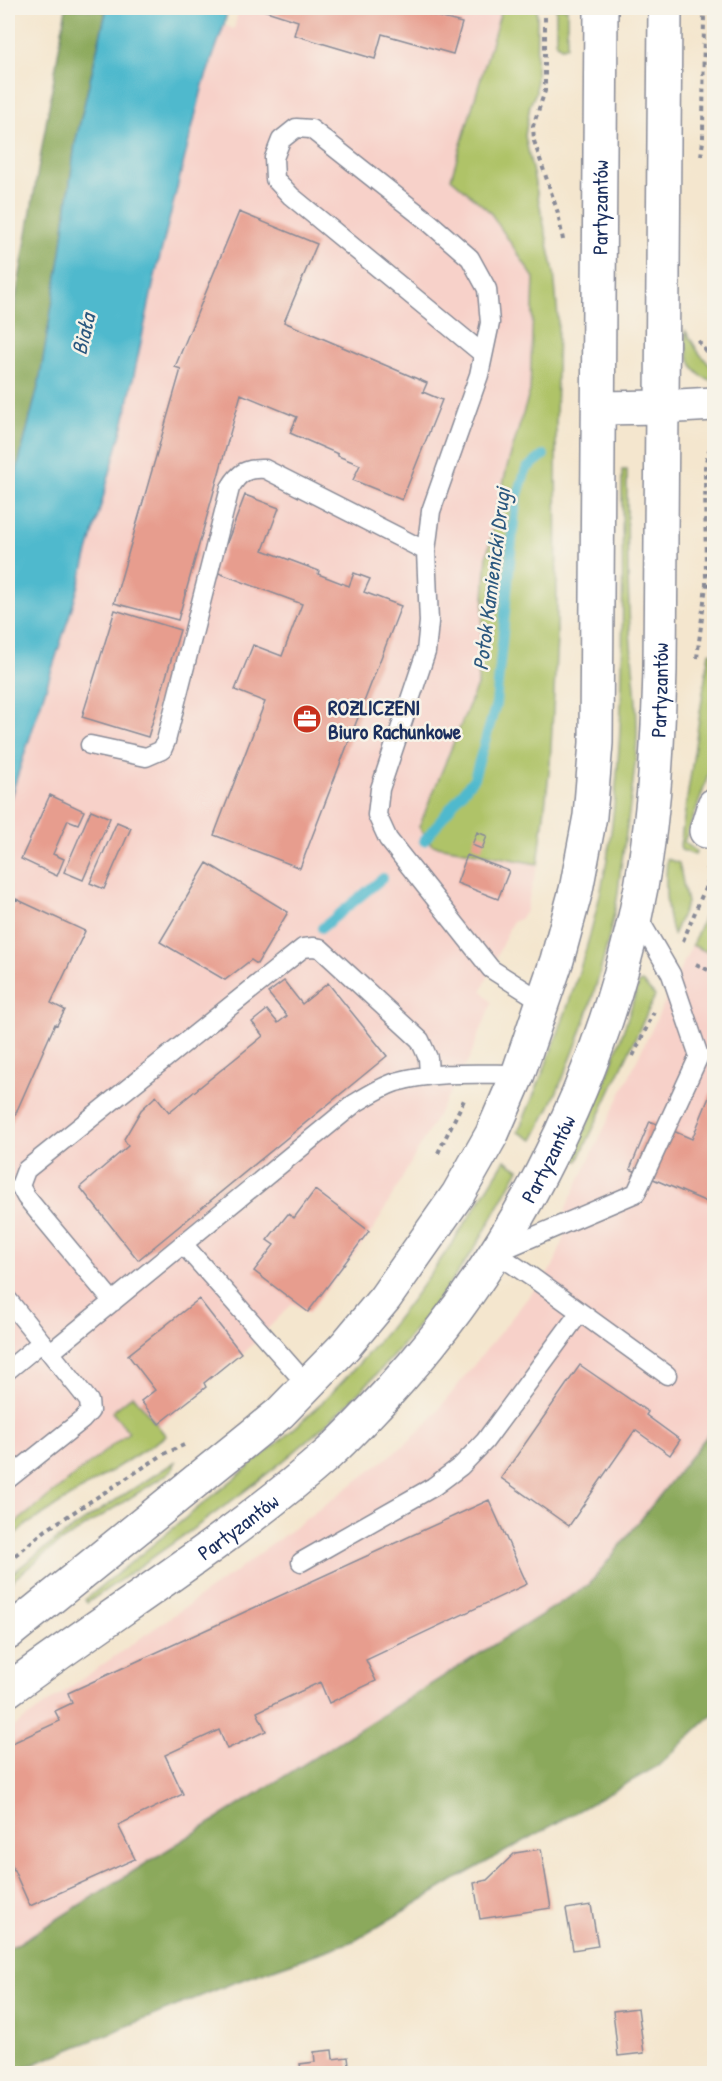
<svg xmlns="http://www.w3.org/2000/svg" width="722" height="2081" font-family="'Patrick Hand',sans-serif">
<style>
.built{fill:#f7d1c9}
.green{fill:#afc368;stroke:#657963;stroke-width:1.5}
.forest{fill:#8ba95c;stroke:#536c5d;stroke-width:1.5}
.water{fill:#50b9cd;stroke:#367496;stroke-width:1.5}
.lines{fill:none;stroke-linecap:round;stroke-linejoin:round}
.stream{stroke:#50b9cd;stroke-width:10}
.building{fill:#e79d8e}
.lane-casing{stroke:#888a96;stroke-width:21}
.street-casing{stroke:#888a96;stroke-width:36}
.secondary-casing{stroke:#888a96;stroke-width:36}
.path{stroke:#888a96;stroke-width:4;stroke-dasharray:4.5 4.5;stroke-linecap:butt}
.lane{stroke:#fff;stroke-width:18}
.street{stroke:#fff;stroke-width:33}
.secondary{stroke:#fff;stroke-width:33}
.labels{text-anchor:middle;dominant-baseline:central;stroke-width:5;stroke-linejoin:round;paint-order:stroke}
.street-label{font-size:21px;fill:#1b2f5e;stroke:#f7f3e8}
.poi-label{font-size:21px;font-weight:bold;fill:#1b2f5e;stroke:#f7f3e8;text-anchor:start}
.water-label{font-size:22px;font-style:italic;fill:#2b587f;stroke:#f7f3e8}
</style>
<rect width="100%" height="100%" fill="#f7f3e8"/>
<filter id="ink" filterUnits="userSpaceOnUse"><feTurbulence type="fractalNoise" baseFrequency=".0167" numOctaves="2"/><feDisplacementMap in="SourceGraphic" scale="12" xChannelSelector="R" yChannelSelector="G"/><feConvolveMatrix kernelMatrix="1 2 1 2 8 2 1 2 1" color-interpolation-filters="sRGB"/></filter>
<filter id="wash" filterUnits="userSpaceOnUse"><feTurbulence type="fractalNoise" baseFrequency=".008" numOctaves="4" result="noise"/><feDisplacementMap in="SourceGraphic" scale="24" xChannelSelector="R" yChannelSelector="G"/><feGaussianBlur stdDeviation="1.35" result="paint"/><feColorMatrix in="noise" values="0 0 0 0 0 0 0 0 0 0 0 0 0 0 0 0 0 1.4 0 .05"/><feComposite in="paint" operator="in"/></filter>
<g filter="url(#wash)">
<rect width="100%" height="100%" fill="#f4e6ce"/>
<path class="built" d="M239 8H502L451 178 490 212 534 278 530 391 507 467 487 555 478 683 419 827 432 845 538 864 525 913 520 919 512 922 482 990 492 1003 469 1059 373 1230 308 1314 293 1303 243 1354 206 1383 208 1387 160 1426 166 1436 26 1525 8 1540V805L77 592 124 422 155 276 203 85 224 25 234 29Z
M692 945 714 955V1427L589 1585 16 1945 8 1948V1731L235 1572 406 1444 430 1420 554 1265 563 1239 566 1208Z"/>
<path class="green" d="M502 8H537L536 92 530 105 525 136 554 272 558 318 556 424 557 638 550 765 538 864 432 845 419 827 478 683 487 555 507 467 530 391 534 278 490 212 451 178Z
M556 8H567V46L561 47 556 43Z
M685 330 699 353 714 370V381C689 376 686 352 685 330Z
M622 470H627C627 523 627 576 630 629 632 666 638 701 637 738 635 779 628 819 622 860 619 876 619 893 615 909 599 989 571 1069 533 1140L518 1132C556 1045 595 941 609 847 627 723 622 595 622 470Z
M714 652V698L709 725 714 732C714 770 697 807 684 842L696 851 695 855 681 850 680 845 709 653Z
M667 859 679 863 687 903 673 935C665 908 665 887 667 859Z
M714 894V955L692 945Z
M642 982 655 996 578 1161 571 1160C599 1102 620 1044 639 983Z
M505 1160 519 1169C504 1196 490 1223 474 1249 458 1273 441 1296 423 1319 334 1438 207 1519 87 1603L85 1600C128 1565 172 1529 215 1494 260 1458 305 1422 344 1380 407 1313 458 1238 505 1160Z
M133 1395 166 1436 26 1525 8 1540V1529L129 1432 112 1412Z
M175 1462 172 1470 163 1477 56 1545 8 1584V1577C60 1534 118 1499 175 1462Z"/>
<path class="forest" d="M66 8 106 11 75 144 61 253 39 383 8 505V344Z
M714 1427V1713L658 1766 458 1878 356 1940 233 1983 12 2073H8V1948L16 1945 589 1585Z"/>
<path class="water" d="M107 8H228L224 25 203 85 155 276 124 422 77 592 8 805V505L39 383 61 253 75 144Z"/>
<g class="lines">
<path class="stream" d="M424 841 474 778 496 704 516 501 526 469 544 455
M322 928 383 878"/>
</g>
<g id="blocks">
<path class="building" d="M257 8H404L462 23 453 54 382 34 375 59 294 35 298 21Z
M239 212 317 244 284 322 427 383 423 392 442 400 402 500 353 480 360 465 338 456V454L290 433 297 417 241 394 178 620 114 603 181 369 175 367Z
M245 495 279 508 263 550 319 571 318 574 349 586 354 573 370 579 364 592 401 606 300 868 214 835 265 702 235 690 253 645 282 656 302 604 216 572Z
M115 610 180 630 148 737 82 717Z
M50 795 84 811 78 824 68 820 53 854 64 859 57 876 21 859Z
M91 810 110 818 83 880 64 872Z
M117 822 131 828 104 889 90 883Z
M477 832 487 836 482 849 472 845Z
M467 855 509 871 498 899 457 883Z
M207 863 288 912 257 964 251 960 225 980 160 942Z
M16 899 85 931 51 1003 65 1010 57 1025 55 1024 8 1131V918Z
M284 981 302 1004 328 983 387 1056 138 1260 80 1187 128 1146 124 1139 141 1110 156 1096 169 1112 263 1036 252 1022 267 1010 278 1023 287 1016 268 993Z
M714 1085V1205L630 1169 650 1121 692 1139Z
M315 1190 369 1231 308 1312 254 1271 274 1245 267 1240 288 1214 294 1218Z
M199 1299 241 1353 204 1383 206 1387 159 1424 141 1401 155 1390 128 1355Z
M580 1365 648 1412 646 1415 680 1440 670 1455 635 1430 569 1526 501 1478Z
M489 1500 527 1584 366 1660 376 1681 329 1703 320 1682 257 1712 266 1731 227 1749 219 1730 165 1755 183 1794 118 1825 135 1859 30 1906 8 1857V1745L60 1721 55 1711 72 1703 68 1693Z
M541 1849 551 1908 480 1919 474 1883 487 1880 515 1853Z
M591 1905 598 1946 573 1950 566 1909Z
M638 2008 644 2053 618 2056 613 2011Z
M332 2050 333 2059 348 2057 350 2074H302L300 2064 315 2062 314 2052Z"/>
</g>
</g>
<g filter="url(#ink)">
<use href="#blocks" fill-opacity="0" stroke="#888a96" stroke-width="1.5"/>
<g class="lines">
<g class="lane-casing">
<path id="lane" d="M483 354 291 196 275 179 274 158 281 140 296 128 311 129 430 223 470 258 487 289 490 323 479 375 431 511 426 551 429 622 426 652 380 789 377 815 388 839 491 969 543 1002
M90 745 146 757 162 750 166 741 230 488C239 472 247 468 265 469L426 551
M183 1244 308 1386
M500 1251 636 1193 699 1056 671 974 636 914
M496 1253 533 1278 667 1375
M8 1300 89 1401 90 1411 82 1420 8 1479
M113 1302 26 1197 20 1186 26 1170 303 948 313 947 320 948 420 1040 428 1058 429 1075
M51 1352 354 1104C367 1096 381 1087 396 1082 435 1071 478 1074 518 1074
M8 1370 42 1342
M301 1562 433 1487 461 1466 485 1441 580 1312"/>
</g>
<g class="street-casing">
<path id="street" d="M599 408 661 407 714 404
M706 831 714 805"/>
</g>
<g class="secondary-casing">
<g id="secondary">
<path id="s1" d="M8 1633 280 1413 345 1346 385 1298 458 1194 492 1134 518 1074 557 960 576 890 590 816 596 743 601 8"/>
<path id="s2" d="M8 1690C114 1612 228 1542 328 1454 348 1436 367 1415 386 1395 509 1262 595 1094 635 917 653 836 658 752 660 669L665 8"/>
</g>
</g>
<path class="path" d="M545 8V91L533 126 534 141 558 213 563 240
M701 156 703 141 704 8
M698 341 714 362
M706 585 714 584
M697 658 706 585 705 467 708 452 714 444
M683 941 713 869 706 867
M696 964 714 973
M633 1056 654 1012
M438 1153 464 1100
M8 1561 46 1530 164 1454 184 1445"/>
<use href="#lane" class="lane"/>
<use href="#street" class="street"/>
<use href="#secondary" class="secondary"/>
</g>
</g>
<defs>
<g id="office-disc" transform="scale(1.5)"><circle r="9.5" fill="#c8321e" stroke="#f7f3e8"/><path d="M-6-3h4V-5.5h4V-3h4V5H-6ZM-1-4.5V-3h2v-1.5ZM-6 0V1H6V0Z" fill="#fff"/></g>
</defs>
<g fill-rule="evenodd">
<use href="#office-disc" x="307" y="719"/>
</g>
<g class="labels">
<g class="street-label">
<text stroke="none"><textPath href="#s1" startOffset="1644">Partyzantów</textPath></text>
<text stroke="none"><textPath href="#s2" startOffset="1254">Partyzantów</textPath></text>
<text stroke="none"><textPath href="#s2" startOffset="768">Partyzantów</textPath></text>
<text stroke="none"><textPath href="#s2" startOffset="282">Partyzantów</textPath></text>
</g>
<g class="poi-label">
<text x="328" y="707">ROZLICZENI<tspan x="328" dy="24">Biuro Rachunkowe</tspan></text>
</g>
<g class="water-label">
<text transform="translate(83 334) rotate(-77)">Biała</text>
<text transform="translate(491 579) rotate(-83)">Potok Kamienicki Drugi</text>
</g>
</g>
<rect width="722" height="2081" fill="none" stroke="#f7f3e8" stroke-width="30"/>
</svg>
